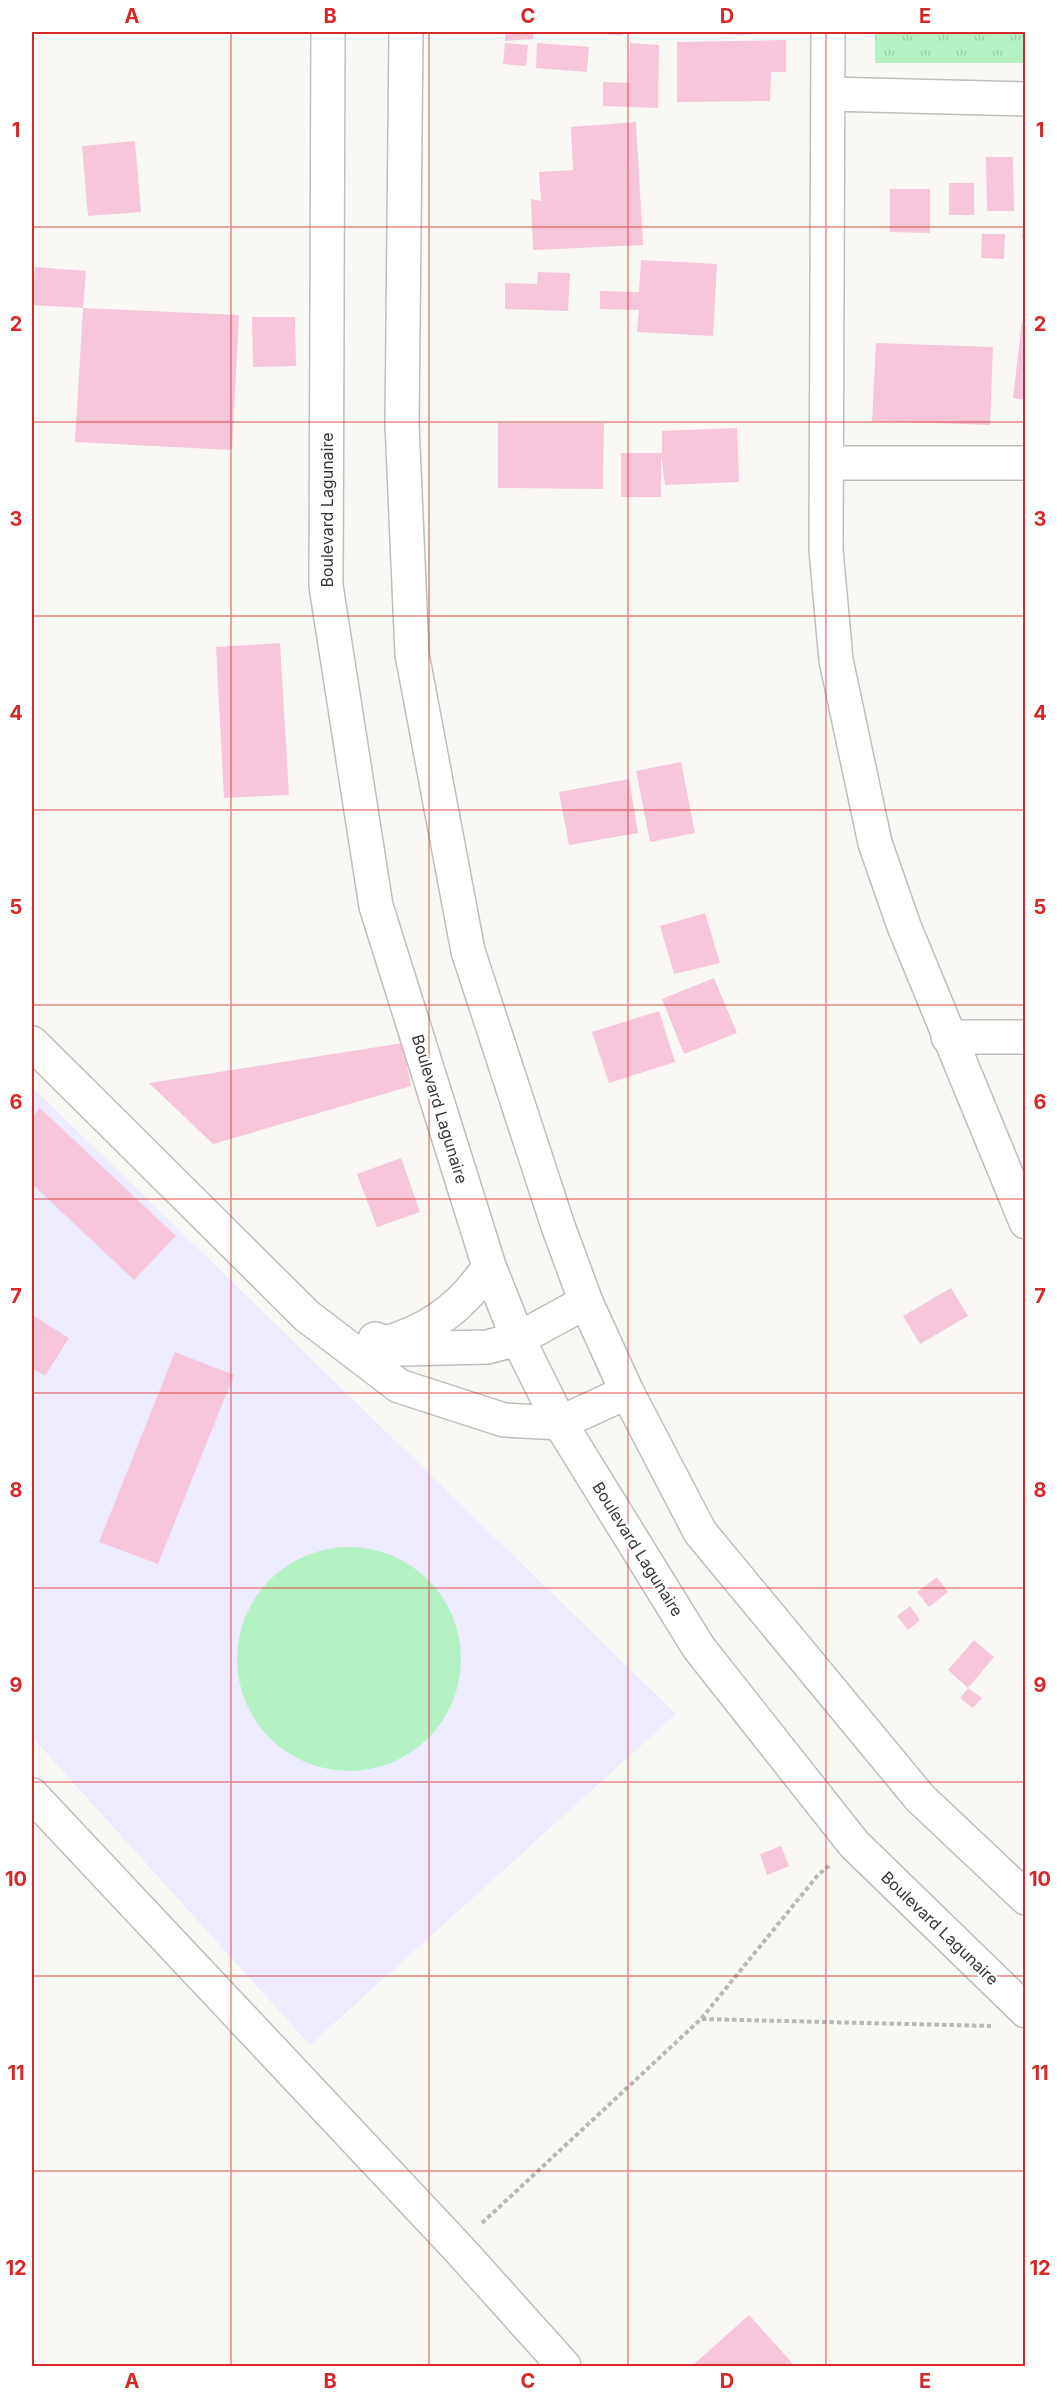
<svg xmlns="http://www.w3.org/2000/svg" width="1057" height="2398" font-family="Inter,sans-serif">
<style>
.education{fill:#edecfe}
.grass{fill:#b4f2c3}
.park{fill:url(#park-tufts)}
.building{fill:#f7c6db}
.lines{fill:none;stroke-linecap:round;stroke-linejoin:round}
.minor-casing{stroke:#bebeba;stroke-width:36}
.major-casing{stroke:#bebeba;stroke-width:36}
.path{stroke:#b8b8b4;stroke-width:4;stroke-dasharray:4.5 3;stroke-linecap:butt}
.minor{stroke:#fff;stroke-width:33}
.major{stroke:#fff;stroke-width:33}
.grid{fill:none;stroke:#d62828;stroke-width:1.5;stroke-opacity:0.55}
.labels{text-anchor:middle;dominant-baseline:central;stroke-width:4.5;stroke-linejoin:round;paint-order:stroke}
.street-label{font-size:16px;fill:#373735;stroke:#fff}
.neatline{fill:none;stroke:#d62828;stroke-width:2}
.grid-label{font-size:20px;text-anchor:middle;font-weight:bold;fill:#d62828}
</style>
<defs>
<pattern id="park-tufts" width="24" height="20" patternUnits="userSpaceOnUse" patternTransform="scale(1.5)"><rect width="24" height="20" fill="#b4f2c3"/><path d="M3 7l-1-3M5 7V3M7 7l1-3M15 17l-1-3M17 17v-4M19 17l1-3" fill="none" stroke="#9bd0a8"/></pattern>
</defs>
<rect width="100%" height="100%" fill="#f9f8f4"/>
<path class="education" d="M32 1087 676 1714 310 2045 32 1737Z"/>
<path class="grass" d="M237 1659a112 112 0 1 1 224 0a112 112 0 1 1-224 0Z"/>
<path class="park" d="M875 32H1025V63H875Z"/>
<path class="building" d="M505 32H534L533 39 505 41Z
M587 32H622V35L587 33Z
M694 32H744L743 35 694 33Z
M786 40V72H771L770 101 677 102V42Z
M505 43 528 45 526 66 503 64Z
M537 43 589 47 587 72 536 68Z
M630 43 659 45 658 108 603 106V82L629 83Z
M636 122 643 245 533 250 531 199 541 201 539 172 573 170 571 127Z
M135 141 141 212 88 216 82 146Z
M986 157H1013L1014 211H987Z
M949 183H974V215H949Z
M890 189H930V233L890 232Z
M1024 217H1026V239L1022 238Z
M982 234H1005L1004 259 981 258Z
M641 260 717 264 713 336 637 332 639 310 600 309V291L639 292Z
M35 267 86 271 83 308 32 305V278L34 279Z
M538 272 570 273 568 311 505 309V283L537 284Z
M83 308 239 315 232 450 75 442Z
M252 317H295L296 366 253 367Z
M1022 321H1026V400L1013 398Z
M876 343 993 347 990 425 872 421Z
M498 423H604L603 489 498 488Z
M737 428 739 482 665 485 661 454V497H621V453H662V431Z
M280 643 289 795 224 798 216 647Z
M681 762 695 833 650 842 636 771Z
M629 779 638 833 569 845 559 792Z
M705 913 720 963 674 974 660 926Z
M714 978 737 1033 684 1054 662 999Z
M659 1011 675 1062 609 1083 592 1032Z
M403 1043 411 1086 213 1144 149 1083Z
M40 1108 176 1236 134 1280 32 1184V1117Z
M401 1158 420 1212 377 1227 357 1174Z
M951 1288 968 1316 920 1344 903 1316Z
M32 1315 69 1338 45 1376 32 1368Z
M175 1352 234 1375 158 1564 99 1542Z
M937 1577 948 1592 929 1607 917 1592Z
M910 1606 920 1620 908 1630 897 1616Z
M974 1640 994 1657 968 1688 948 1670Z
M968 1688 982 1698 973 1708 960 1698Z
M781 1846 789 1866 767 1875 760 1854Z
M749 2315 794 2365 793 2366H692Z"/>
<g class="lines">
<g class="minor-casing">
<path id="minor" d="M828 32 826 550 836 660 875 843 904 926 1026 1222
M828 94 1026 99
M826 463H1026
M948 1037H1026
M32 1043 307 1316 399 1386 504 1420 560 1423 627 1392
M375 1339 403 1349 487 1347 518 1339 586 1302
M32 1795 457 2247 564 2366"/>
</g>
<g class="major-casing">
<path id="major" d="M328 32 326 586 376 906 489 1266 518 1339 560 1423 699 1648 854 1844 1026 2011
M406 32 402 424 412 654 468 951 558 1226 586 1302 627 1392 700 1532 920 1798 1026 1898
M385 1343C430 1331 464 1306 489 1266"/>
</g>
<path class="path" d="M702 2019 991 2026
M482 2223 701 2019 818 1875 829 1866"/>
<use href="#minor" class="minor"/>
<use href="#major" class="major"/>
</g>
<path class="grid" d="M231 32V2366M429 32V2366M628 32V2366M826 32V2366M32 227H1026M32 422H1026M32 616H1026M32 810H1026M32 1005H1026M32 1199H1026M32 1393H1026M32 1588H1026M32 1782H1026M32 1976H1026M32 2171H1026"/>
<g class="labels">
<g class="street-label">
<text transform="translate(327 510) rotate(-90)">Boulevard Lagunaire</text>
<text transform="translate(440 1109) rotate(73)">Boulevard Lagunaire</text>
<text transform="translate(638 1549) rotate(58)">Boulevard Lagunaire</text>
<text transform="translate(940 1928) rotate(44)">Boulevard Lagunaire</text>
</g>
</g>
<rect width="1057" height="2398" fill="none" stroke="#ffffff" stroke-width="66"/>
<rect x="33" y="33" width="991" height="2332" class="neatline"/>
<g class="grid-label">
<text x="132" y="23">A</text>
<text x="330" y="23">B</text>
<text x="528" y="23">C</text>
<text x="727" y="23">D</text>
<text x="925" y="23">E</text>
<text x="16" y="137">1</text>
<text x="1040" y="137">1</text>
<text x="16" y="331">2</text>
<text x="1040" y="331">2</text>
<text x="16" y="526">3</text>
<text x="1040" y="526">3</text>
<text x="16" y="720">4</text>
<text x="1040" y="720">4</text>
<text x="16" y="914">5</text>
<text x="1040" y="914">5</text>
<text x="16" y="1109">6</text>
<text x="1040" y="1109">6</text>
<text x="16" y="1303">7</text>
<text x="1040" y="1303">7</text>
<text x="16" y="1497">8</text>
<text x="1040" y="1497">8</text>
<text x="16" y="1692">9</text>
<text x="1040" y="1692">9</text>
<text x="16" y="1886">10</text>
<text x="1040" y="1886">10</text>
<text x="16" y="2080">11</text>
<text x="1040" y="2080">11</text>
<text x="16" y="2275">12</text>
<text x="1040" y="2275">12</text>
<text x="132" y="2388">A</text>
<text x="330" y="2388">B</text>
<text x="528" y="2388">C</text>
<text x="727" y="2388">D</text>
<text x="925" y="2388">E</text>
</g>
</svg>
